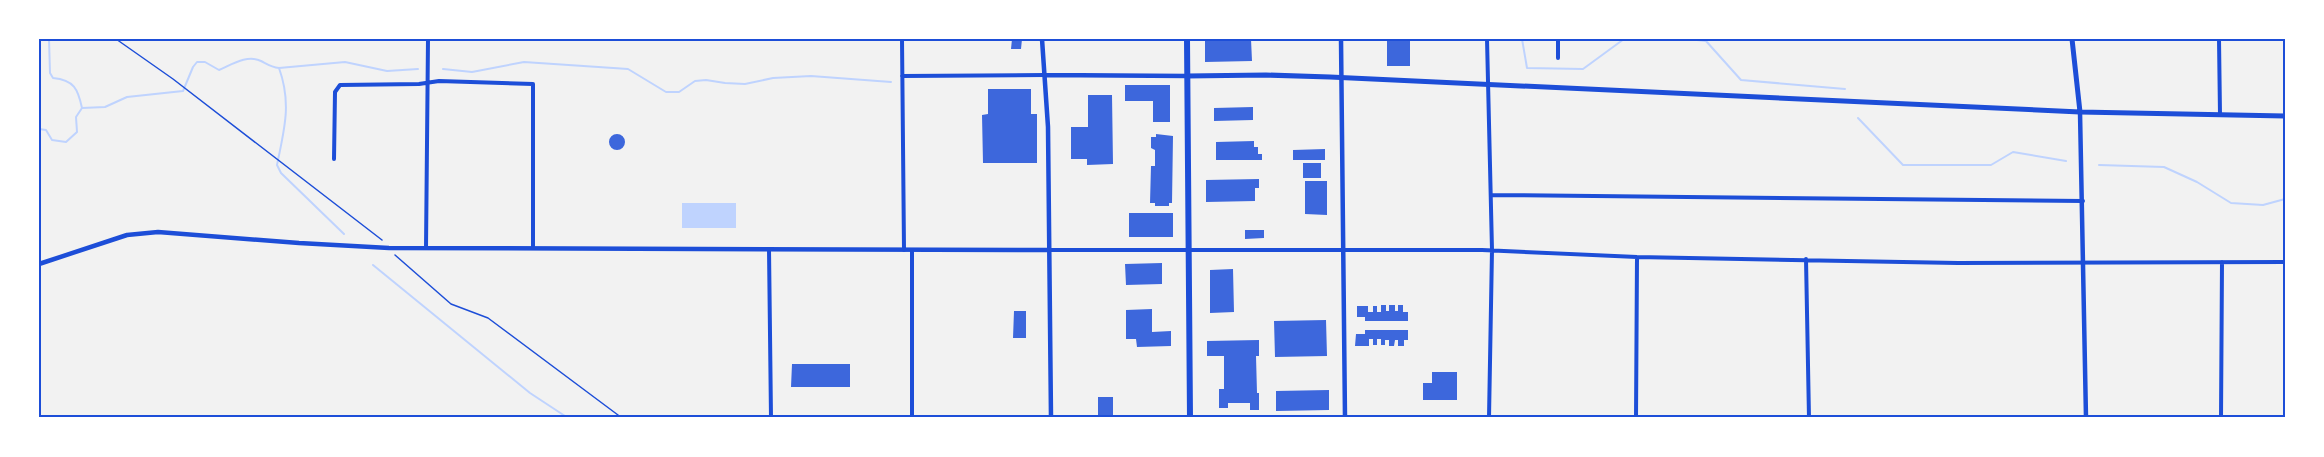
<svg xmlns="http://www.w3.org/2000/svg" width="2324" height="457" font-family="Mulish,sans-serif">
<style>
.water{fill:#bfd3fe}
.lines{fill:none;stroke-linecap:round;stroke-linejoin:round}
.stream{stroke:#bfd3fe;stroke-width:2}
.building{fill:#3d67dc}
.path{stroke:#1d4ed8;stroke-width:1.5}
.minor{stroke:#1d4ed8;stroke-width:4}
.tertiary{stroke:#1d4ed8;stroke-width:4.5}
.secondary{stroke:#1d4ed8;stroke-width:5}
.trunk{stroke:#1d4ed8;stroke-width:6}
.neatline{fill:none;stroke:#1d4ed8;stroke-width:2}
</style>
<rect width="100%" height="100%" fill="#f2f2f2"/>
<path class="water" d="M682 203H736V228H682Z"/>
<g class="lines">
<path class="stream" d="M49 39 50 73 53 78C74 80 78 89 82 108
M1522 39 1527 68 1583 69 1624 39
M1688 39 1706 41 1741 80 1845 89
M279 68C292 104 284 130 277 165L281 173 344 234
M443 69 472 72 524 62 628 69 666 92H679L695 81 706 80 725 83 745 84 773 78 811 76 891 82
M82 108 105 107 127 97 183 91 193 67 197 62H205L219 70C231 65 247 54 261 61 267 64 271 67 279 68L345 62 387 71 418 69
M1858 118 1903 165H1991L2013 152 2066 161
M39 129 46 130 52 140 66 142 77 132 76 117 82 108
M2099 165 2164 167 2197 182 2231 203 2263 205 2285 199
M373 265 530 393 568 418"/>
</g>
<path class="building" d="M1012 39H1022L1021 49H1011Z
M1205 39H1251L1252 61 1205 62Z
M1387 39H1410V66H1387Z
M1125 85H1170V122H1153V101H1125Z
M988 89H1031V114H1037V163H983L982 115 988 114Z
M1088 95H1112L1113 164 1087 165V159H1071V127H1088Z
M1253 107V120L1214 121V108Z
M1156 134 1173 136 1172 203H1169V206H1155V203H1150L1151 166H1155V150L1151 148V137H1156Z
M609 142a8 8 0 1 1 16 0a8 8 0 1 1-16 0Z
M1254 141V147H1258V154H1262V160H1216V142Z
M1325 149V160H1293V150Z
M1303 163H1321V178H1303Z
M1259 179V188H1255V201L1206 202V180Z
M1305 181H1327V215L1305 214Z
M1129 213H1173V237H1129Z
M1245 230H1264V238L1245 239Z
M1162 263V284L1126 285 1125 264Z
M1233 269 1234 312 1210 313V270Z
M1381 305H1386V311H1389V305H1395V311H1398V305H1403V312H1408V321H1365V317H1357V306H1368V312H1373V306H1377V312H1381Z
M1152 309V332L1171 331V346L1137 347 1136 339H1126V310Z
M1014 311H1026V338H1013Z
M1326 320 1327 356 1275 357 1274 321Z
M1365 330H1408V340H1404V346H1398V340H1395L1394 346H1389V340H1385V345H1381V339H1377V345H1373V339H1369V346H1355L1356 334H1365Z
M1259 340V356H1256L1257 393H1259V410H1250V403H1228V408H1219V389H1224V356H1207V341Z
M792 364H850V387H791Z
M1432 372H1457V400H1423V383H1432Z
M1329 390V410L1276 411V391Z
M1098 397H1113V415H1098Z"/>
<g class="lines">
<path class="path" d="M116 39 173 79 382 240
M395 255 451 304 488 318 622 418
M62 418 66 417"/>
<path class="minor" d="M902 39 904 250
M1487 39 1492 250 1489 418
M2219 39 2220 115
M1558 58V39
M902 76 1045 75
M334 159 335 92 340 85 419 84 439 81 533 84V247
M1491 195 2083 201
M426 248 428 39
M769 249 771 418
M1050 250H1482L1637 257 1958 263 2285 262
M1806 259 1809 418
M912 418V250
M1636 418 1637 257
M2221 418 2222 262"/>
<path class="tertiary" d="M1042 39 1048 127 1051 418
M1341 39 1345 418
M1045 75 1187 76
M2080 112 2086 418
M39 264 127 235 158 232 299 243 389 248 1050 250"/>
<path class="secondary" d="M2072 39 2080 112
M1187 76 1266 75 1330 77 2080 112 2285 116"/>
<path class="trunk" d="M1187 39 1190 418"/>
</g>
<rect width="2324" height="457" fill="none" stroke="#ffffff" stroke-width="81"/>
<rect x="40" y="40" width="2244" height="376" class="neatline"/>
</svg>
